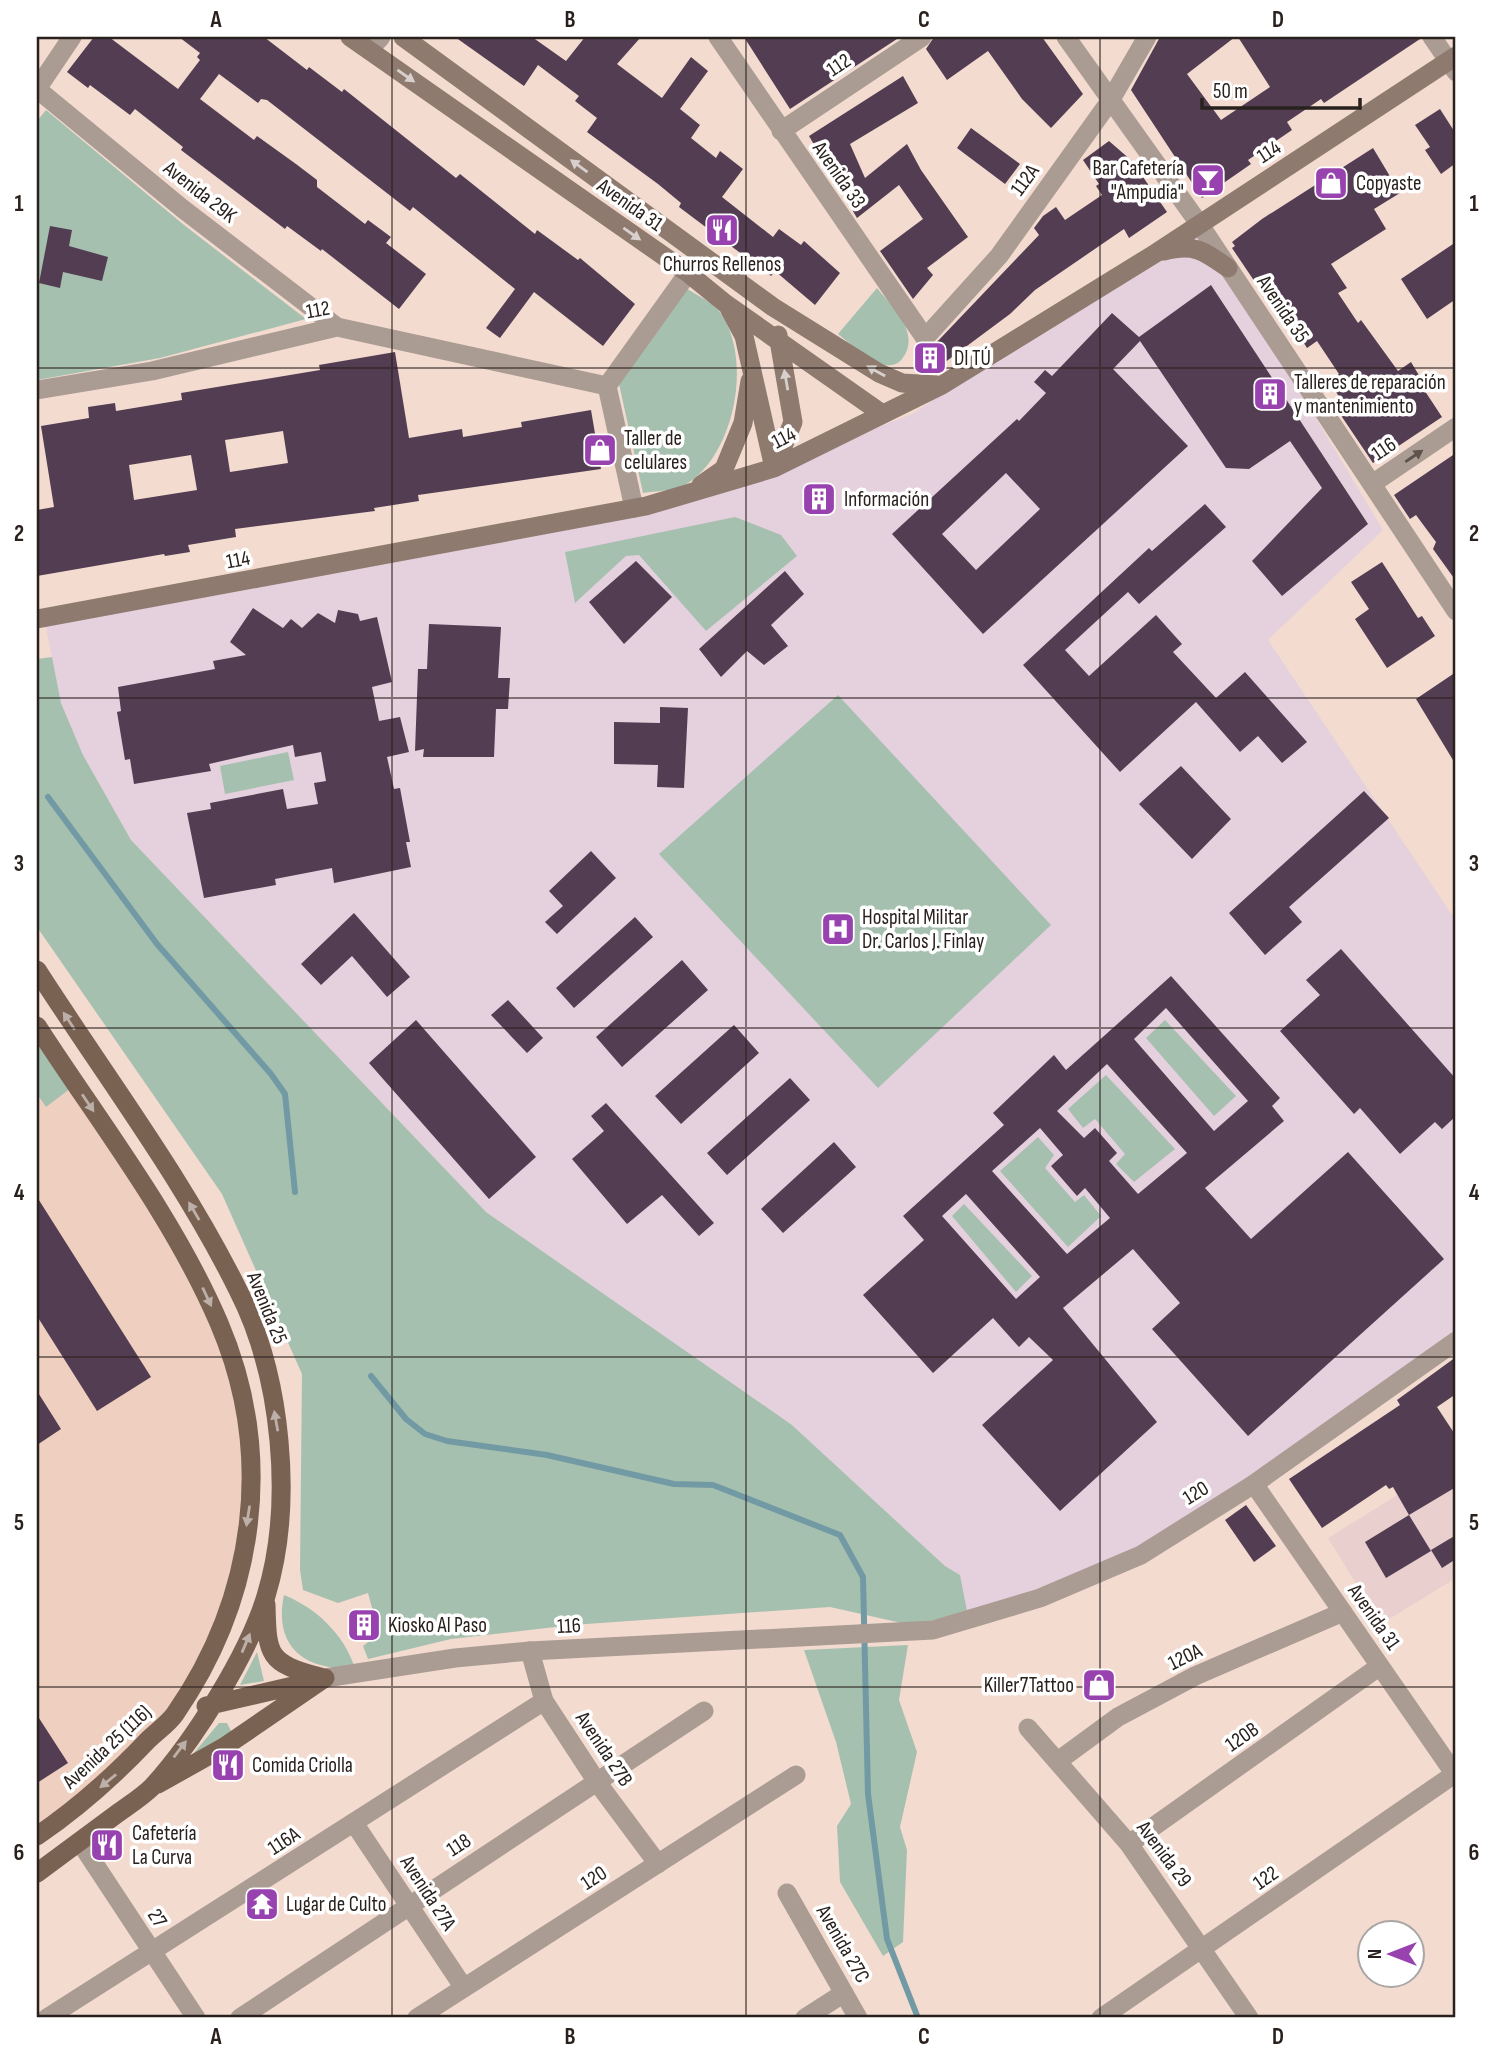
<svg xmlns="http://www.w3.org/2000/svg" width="1493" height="2055" font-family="'Sofia Sans Condensed',sans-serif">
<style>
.built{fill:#eecfc0}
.education{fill:#eacfcf}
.medical{fill:#e5d0de}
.green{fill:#a6c0b0}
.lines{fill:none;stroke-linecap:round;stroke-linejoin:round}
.stream{stroke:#729aa4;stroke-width:6}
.building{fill:#533d52;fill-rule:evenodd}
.minor{stroke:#aa9b93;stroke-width:19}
.tertiary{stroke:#aa9b93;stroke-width:19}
.secondary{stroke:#8e7a6e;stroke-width:19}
.primary{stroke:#7a6253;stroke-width:19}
.oneway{fill:#d7d0cc}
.oneway2{fill:#5d524c}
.oneway3{fill:#bcb0a9}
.grid{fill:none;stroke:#29211d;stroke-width:2;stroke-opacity:0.55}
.labels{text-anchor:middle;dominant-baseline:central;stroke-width:7;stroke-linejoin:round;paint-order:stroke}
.street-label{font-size:21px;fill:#29211d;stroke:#fff}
.poi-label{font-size:21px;fill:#29211d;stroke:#fff;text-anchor:start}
.neatline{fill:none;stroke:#29211d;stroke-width:2.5}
.grid-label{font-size:23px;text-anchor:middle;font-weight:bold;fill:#29211d}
</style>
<rect width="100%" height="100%" fill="#f3dbd0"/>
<path class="built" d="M75 1085 197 1276 247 1406 242 1560 173 1716 37 1836V1094L46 1107Z"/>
<path class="education" d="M1456 1459V1578L1381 1624 1328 1538Z"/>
<path class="medical" d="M1200 225 1383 530 1268 640 1456 921V1340L1141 1555 933 1630 960 1575 945 1566 792 1425 486 1212 131 840 83 755 61 703 44 617 591 516 774 468 912 414Z"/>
<path class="green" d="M46 110 184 225 306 319 160 358 37 380V121Z
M877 288C892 307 922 333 902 359 898 365 890 366 882 365 868 362 850 343 838 334Z
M687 289C697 295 712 302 719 311 754 357 735 456 685 485 674 491 655 491 643 493L619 384Z
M735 517 781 535 797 556 706 631 639 555 626 556 575 603 565 552Z
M52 657 61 703 83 755 131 840 486 1212 792 1425 945 1566 960 1575 967 1611 933 1630 830 1607 572 1625 451 1639 368 1659 363 1646 379 1634 368 1593 338 1603 303 1590 300 1570 302 1374 222 1194 37 927V659Z
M838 695 1051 925 878 1088 659 854Z
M288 752 294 780 225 794 220 766Z
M1165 1020 1236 1096 1214 1116 1146 1038Z
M37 1026 75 1085 46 1107 37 1094Z
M1106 1075 1175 1149 1134 1182 1116 1164 1125 1154 1095 1119 1083 1128 1068 1109Z
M1038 1137 1054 1155 1045 1168 1075 1202 1084 1195 1101 1216 1068 1247 1000 1171Z
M964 1204 1032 1276 1016 1292 952 1216Z
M284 1595C316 1608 344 1634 355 1668 306 1671 273 1648 284 1595Z
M908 1645 899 1700 917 1752 900 1827 907 1850 903 1942 883 1956 840 1882 837 1826 851 1804 836 1742 804 1650Z
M257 1652 264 1681 240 1685Z
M219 1723H227L231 1731 224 1738 193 1754Z"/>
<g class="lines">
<path class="stream" d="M48 797 157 944 271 1074 285 1094 295 1192
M371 1376 406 1419 425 1434 447 1441 547 1455 674 1484 713 1485 840 1535 863 1577 868 1794 887 1939 918 2018"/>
</g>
<path class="building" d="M94 37H109L178 89 200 60 197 57 200 53 179 37H264L307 70 309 67 342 92 344 89 456 178 460 174 535 234 537 230 578 260 580 258 635 304 603 346 534 292 500 338 486 328 515 289 413 207 410 211 267 100 261 99 258 103 219 74 200 99 254 140 257 136 296 164 317 180V187L365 224 368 220 391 237 386 243 426 274 399 309 322 249 321 251 287 226 285 229 181 150 183 147 135 109 130 115 90 85 88 88 67 72Z
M455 37H532L566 61 585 37H641L617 64 662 98 691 57 708 71 680 109 700 125 691 138 716 158 720 151 743 169 722 197 773 237 779 229 801 245 804 241 840 273 815 305 775 271 771 276 679 207 681 203 658 184 587 132 597 118 575 101 579 96 538 65 524 86Z
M744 37H900L790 109Z
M934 37H1042L1083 94 1051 128 1022 99 988 51 947 80 926 49Z
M1160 37H1235L1187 74 1221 120 1270 87 1238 37 1420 39 1324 103 1321 99 1287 122 1292 130 1248 160 1251 164 1202 198 1131 90Z
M903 76 918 103 850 144 865 178 907 144 921 170 968 237 927 268 933 275 913 299 880 251 923 219 899 185 857 218 809 136Z
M1440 109 1456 134V163L1441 174 1425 150 1430 147 1415 125Z
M971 128 1020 164 1005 184 957 148Z
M1109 141 1132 161 1167 212 1129 238 1124 229 1035 290 1010 314 940 366 915 365 1039 235 1034 228 1043 216 1056 207 1065 220 1102 195 1096 186 1099 184 1083 160Z
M1373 148 1400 193 1374 209 1386 229 1331 264 1347 288 1338 293 1358 323 1361 320 1398 371 1411 362 1420 377 1417 379 1442 417 1373 463 1338 411 1345 406 1329 381 1339 374 1317 341 1307 348 1292 324 1286 328 1232 248 1235 246 1232 242 1262 219Z
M50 226 72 230 69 246 108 257 102 281 63 272 60 288 39 283Z
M1456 242V299L1427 319 1401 279Z
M1211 285 1368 524 1282 596 1252 561 1322 488 1290 441 1249 469 1226 468 1140 341 1113 369 1188 446 983 634 892 534 1017 419 1019 421 1046 393 1034 382 1045 370 1052 376 1112 313 1139 337ZM1006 473 1040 509 976 570 942 534Z
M395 352 409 438 462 429 463 437 522 427 521 422 591 410 601 469 418 495 419 501 374 508 375 511 235 529 236 537 188 545 190 552 165 556 164 554 37 576V510L54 507 41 426 89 418 88 407 115 403 116 411 182 400 181 393 320 370 319 365ZM283 431 288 463 230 472 225 440ZM191 455 197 490 134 500 129 465Z
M1456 453V581L1433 549 1436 542 1416 515 1410 519 1394 495Z
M1205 504 1226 527 1139 604 1128 592 1065 650 1089 676 1156 615 1182 644 1173 652 1216 698 1245 672 1307 742 1282 763 1258 736 1240 752 1196 702 1120 772 1023 665 1149 548 1152 551Z
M636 561 672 597 624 644 589 602Z
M1382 562 1418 618 1422 616 1435 636 1387 668 1355 619 1369 609 1351 582Z
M785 571 804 594 771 625 788 646 764 665 747 651 721 677 699 649Z
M253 608 283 628 291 619 302 628 318 613 335 623 338 610 358 614 360 621 377 617 392 682 372 687 379 721 400 717 409 752 387 757 394 789 400 788 410 842H406L411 867 334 883 332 868 275 879 276 885 204 898 187 813 211 809 210 803 283 789 287 809 318 804 314 783 326 781 321 752 295 757 293 745 209 764 211 771 134 784 130 759 125 760 117 712 121 711 118 687 215 669 213 661 246 655 230 642Z
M429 624 501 627 498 678H510L508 709H496L494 757H423L424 749 415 751 418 669H427Z
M1456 672V765L1416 699Z
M660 707 688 708 684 788 657 787 658 765 614 764V722L660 723Z
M1181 766 1231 819 1192 859 1139 804Z
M1364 791 1389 818 1289 907 1302 922 1265 955 1229 913Z
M591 851 616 878 557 934 545 922 563 906 549 891Z
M354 913 410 977 387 997 352 956 321 985 301 964Z
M635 917 653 937 574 1008 556 988Z
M1341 949 1456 1079V1116L1442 1129 1435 1122 1400 1154 1360 1108 1354 1114 1280 1031 1320 995 1306 980Z
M682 960 708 990 622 1067 596 1037Z
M1171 976 1280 1098 1272 1106 1284 1121 1205 1188 1251 1239 1348 1152 1444 1259 1248 1436 1152 1329 1180 1303 1133 1249 1063 1308 1157 1422 1060 1511 982 1425 1053 1360 1029 1337 1019 1347 993 1318 933 1373 863 1295 924 1240 903 1216 1004 1125 993 1113 1054 1055 1066 1070ZM1166 1008 1248 1101 1214 1131 1134 1039ZM1107 1064 1187 1153 1138 1194 1109 1161 1117 1153 1095 1128 1084 1138 1057 1111ZM1040 1128 1063 1155 1051 1166 1077 1196 1085 1188 1110 1218 1067 1254 992 1171ZM966 1194 1040 1277 1016 1299 942 1216Z
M508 1000 543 1038 527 1053 491 1015Z
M416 1020 536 1157 489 1199 369 1063Z
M734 1025 759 1053 681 1124 655 1096Z
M790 1078 810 1100 727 1175 707 1153Z
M606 1103 714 1223 699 1236 662 1195 627 1224 572 1159 604 1131 591 1116Z
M834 1142 856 1167 783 1233 761 1209Z
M37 1197 151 1377 97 1411 37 1316Z
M1456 1357V1394L1437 1407 1456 1436V1487L1409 1515 1393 1487 1389 1489 1386 1485 1322 1528 1289 1479 1400 1405 1397 1400Z
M37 1391 61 1429 37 1445Z
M1246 1505 1276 1546 1254 1562 1225 1520Z
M1409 1515 1431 1551 1386 1578 1365 1542Z
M1456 1535V1559L1442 1568 1431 1550Z
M37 1715 68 1763 37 1783Z"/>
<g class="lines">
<path class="minor" d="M718 37 925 338 999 256 1110 101 1147 37
M1432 37 1456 72
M369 50 381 37
M37 89 183 209 337 327
M37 89 72 37
M781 131 922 37
M37 390 152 371 337 327 607 386
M1372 484 1456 427
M634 508 607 386 688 273
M1254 1484 1456 1776
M530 1651 544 1701 597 1782 658 1864
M1028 1728 1129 1844 1249 2018
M1058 1761 1118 1717 1195 1676 1343 1612
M354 1823 464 1988
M80 1842 196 2018
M1129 1844 1380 1666
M787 1893 858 2018
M47 2018 544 1701
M240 2018 704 1711
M417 2018 796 1775
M805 2018 844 1993
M1101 2018 1456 1773"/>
<path class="tertiary" d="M1066 37 1200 225 1456 611
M325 1678 455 1658 530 1651 933 1630 1040 1598 1141 1555 1254 1484 1456 1341"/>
<path class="secondary" d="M350 37 688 273 726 304 881 413
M403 37 773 307 879 373 902 383 937 385
M1164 251C1194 243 1204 251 1228 268
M729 308 744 336 774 468
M774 468 793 422 778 335
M701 485 724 469 743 423 750 381
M37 619 646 506 774 468 942 385 1156 253 1456 56"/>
<path class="primary" d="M37 970C105 1076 182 1177 238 1290 282 1376 294 1504 266 1596 248 1655 194 1741 152 1787 142 1797 129 1805 118 1813 91 1833 64 1853 37 1873
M37 1026C99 1122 173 1216 219 1323 275 1454 256 1597 175 1714 168 1724 157 1731 148 1740 114 1776 78 1808 37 1836
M266 1604C267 1656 268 1663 320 1677
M206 1706 310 1682
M158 1784 224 1747 325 1678"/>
</g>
<defs><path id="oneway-solid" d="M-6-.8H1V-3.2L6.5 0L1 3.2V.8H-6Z" transform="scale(1.75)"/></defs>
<g class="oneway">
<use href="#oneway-solid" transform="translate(406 76) rotate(35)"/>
<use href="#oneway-solid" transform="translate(579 166) rotate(-144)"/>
<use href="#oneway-solid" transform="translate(632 234) rotate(35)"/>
<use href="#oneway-solid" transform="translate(876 371) rotate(-151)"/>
<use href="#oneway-solid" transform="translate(786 380) rotate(-100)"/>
</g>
<use class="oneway2" href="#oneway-solid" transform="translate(1414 456) rotate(-34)"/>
<g class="oneway3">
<use href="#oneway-solid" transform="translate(69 1021) rotate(-123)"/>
<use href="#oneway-solid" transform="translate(88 1103) rotate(56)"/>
<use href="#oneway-solid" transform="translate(194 1211) rotate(-120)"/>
<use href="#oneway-solid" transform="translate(207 1297) rotate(65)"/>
<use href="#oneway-solid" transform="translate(276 1421) rotate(-100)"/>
<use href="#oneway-solid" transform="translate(248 1516) rotate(99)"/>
<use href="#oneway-solid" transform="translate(246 1643) rotate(-67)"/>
<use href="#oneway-solid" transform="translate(180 1749) rotate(-53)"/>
<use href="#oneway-solid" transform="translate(108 1781) rotate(141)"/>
</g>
<path class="grid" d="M392 37V2018M746 37V2018M1100 37V2018M37 368H1456M37 698H1456M37 1028H1456M37 1357H1456M37 1687H1456"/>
<defs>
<g id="bar-square" transform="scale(1.75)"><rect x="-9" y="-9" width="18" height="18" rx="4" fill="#9842af" stroke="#fff"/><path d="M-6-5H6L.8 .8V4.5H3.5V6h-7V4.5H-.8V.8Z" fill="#fff"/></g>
<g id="shop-square" transform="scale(1.75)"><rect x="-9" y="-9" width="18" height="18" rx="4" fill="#9842af" stroke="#fff"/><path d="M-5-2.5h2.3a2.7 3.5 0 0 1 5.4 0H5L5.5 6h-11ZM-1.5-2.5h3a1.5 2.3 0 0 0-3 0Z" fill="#fff"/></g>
<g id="restaurant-square" transform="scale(1.75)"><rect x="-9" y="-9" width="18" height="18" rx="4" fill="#9842af" stroke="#fff"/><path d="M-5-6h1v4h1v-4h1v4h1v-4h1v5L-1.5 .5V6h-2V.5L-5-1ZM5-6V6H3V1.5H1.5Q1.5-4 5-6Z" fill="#fff"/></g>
<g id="building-square" transform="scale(1.75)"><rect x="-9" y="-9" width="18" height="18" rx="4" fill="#9842af" stroke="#fff"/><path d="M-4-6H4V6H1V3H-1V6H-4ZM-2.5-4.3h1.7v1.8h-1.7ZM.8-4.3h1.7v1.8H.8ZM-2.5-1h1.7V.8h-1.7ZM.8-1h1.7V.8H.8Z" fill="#fff"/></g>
<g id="hospital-square" transform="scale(1.75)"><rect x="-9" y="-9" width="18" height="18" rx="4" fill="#9842af" stroke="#fff"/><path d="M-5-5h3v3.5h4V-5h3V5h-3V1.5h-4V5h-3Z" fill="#fff"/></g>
<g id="temple-square" transform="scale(1.75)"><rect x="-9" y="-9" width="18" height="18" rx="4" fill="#9842af" stroke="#fff"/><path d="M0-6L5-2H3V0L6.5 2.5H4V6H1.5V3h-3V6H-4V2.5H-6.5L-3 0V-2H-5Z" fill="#fff"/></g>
</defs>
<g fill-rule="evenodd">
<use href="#bar-square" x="1208" y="180"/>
<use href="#shop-square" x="1331" y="183"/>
<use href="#restaurant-square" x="722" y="230"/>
<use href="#building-square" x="930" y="358"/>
<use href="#building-square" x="1270" y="394"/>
<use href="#shop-square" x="600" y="450"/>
<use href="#building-square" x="819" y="499"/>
<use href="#hospital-square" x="838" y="929"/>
<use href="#building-square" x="364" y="1625"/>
<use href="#shop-square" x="1099" y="1685"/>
<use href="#restaurant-square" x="228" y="1765"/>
<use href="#restaurant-square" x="107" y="1845"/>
<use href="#temple-square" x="262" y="1904"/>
</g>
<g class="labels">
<g class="street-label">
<text transform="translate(839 65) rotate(-34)">112</text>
<text transform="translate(1269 152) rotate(-33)">114</text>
<text transform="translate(839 175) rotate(55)">Avenida 33</text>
<text transform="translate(1025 180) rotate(-54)">112A</text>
<text transform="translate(200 192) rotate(38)">Avenida 29K</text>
<text transform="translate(630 205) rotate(35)">Avenida 31</text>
<text transform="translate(1283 309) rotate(56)">Avenida 35</text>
<text transform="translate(318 310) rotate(-10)">112</text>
<text transform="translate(784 438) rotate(-27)">114</text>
<text transform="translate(1384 449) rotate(-34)">116</text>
<text transform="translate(238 560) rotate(-11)">114</text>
<text transform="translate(267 1308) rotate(68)">Avenida 25</text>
<text transform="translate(1196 1493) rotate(-32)">120</text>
<text transform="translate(1374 1617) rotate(55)">Avenida 31</text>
<text transform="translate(569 1626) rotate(-3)">116</text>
<text transform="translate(1185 1657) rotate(-26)">120A</text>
<text transform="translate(1242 1737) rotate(-35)">120B</text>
<text transform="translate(107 1747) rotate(-43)">Avenida 25 (116)</text>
<text transform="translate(604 1749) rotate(56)">Avenida 27B</text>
<text transform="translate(284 1841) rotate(-33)">116A</text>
<text transform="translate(459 1845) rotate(-33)">118</text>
<text transform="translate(1164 1854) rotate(53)">Avenida 29</text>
<text transform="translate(594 1878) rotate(-33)">120</text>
<text transform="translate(1266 1878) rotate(-35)">122</text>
<text transform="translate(428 1893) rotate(57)">Avenida 27A</text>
<text transform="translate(157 1918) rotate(57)">27</text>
<text transform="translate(843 1944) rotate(60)">Avenida 27C</text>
</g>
<g class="poi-label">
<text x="1184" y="168" text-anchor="end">Bar Cafetería<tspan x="1184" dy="24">"Ampudia"</tspan></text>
<text x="1356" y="183">Copyaste</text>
<text x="722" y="264" text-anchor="middle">Churros Rellenos</text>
<text x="954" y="358">DI TÚ</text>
<text x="1294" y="382">Talleres de reparación<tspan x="1294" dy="24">y mantenimiento</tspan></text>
<text x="624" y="438">Taller de<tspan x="624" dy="24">celulares</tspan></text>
<text x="844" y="499">Información</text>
<text x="862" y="917">Hospital Militar<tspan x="862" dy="24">Dr. Carlos J. Finlay</tspan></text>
<text x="388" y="1625">Kiosko Al Paso</text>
<text x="1074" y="1685" text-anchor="end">Killer7Tattoo</text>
<text x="252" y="1765">Comida Criolla</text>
<text x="132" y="1833">Cafetería<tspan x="132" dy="24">La Curva</tspan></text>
<text x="286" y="1904">Lugar de Culto</text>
</g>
</g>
<rect width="1493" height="2055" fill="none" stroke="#ffffff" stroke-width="77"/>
<g transform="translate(1391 1954) rotate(270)"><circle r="33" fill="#ffffff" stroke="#a9a6a5" stroke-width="2"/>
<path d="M0-5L12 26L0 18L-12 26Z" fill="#9842af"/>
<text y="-10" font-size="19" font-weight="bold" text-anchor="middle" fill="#29211d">N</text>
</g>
<path d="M1202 98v10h158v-10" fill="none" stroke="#29211d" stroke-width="3.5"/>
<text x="1213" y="98" font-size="21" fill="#29211d" stroke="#ffffff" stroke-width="5" paint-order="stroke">50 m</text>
<rect x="38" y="38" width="1416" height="1978" class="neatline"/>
<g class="grid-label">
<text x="216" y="27">A</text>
<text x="570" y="27">B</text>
<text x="924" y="27">C</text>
<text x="1278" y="27">D</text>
<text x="19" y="211">1</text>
<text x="1474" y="211">1</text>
<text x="19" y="541">2</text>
<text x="1474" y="541">2</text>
<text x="19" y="871">3</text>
<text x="1474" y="871">3</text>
<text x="19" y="1200">4</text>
<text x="1474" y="1200">4</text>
<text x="19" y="1530">5</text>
<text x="1474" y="1530">5</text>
<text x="19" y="1860">6</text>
<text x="1474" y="1860">6</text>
<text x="216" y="2044">A</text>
<text x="570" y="2044">B</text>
<text x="924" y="2044">C</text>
<text x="1278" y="2044">D</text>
</g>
</svg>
